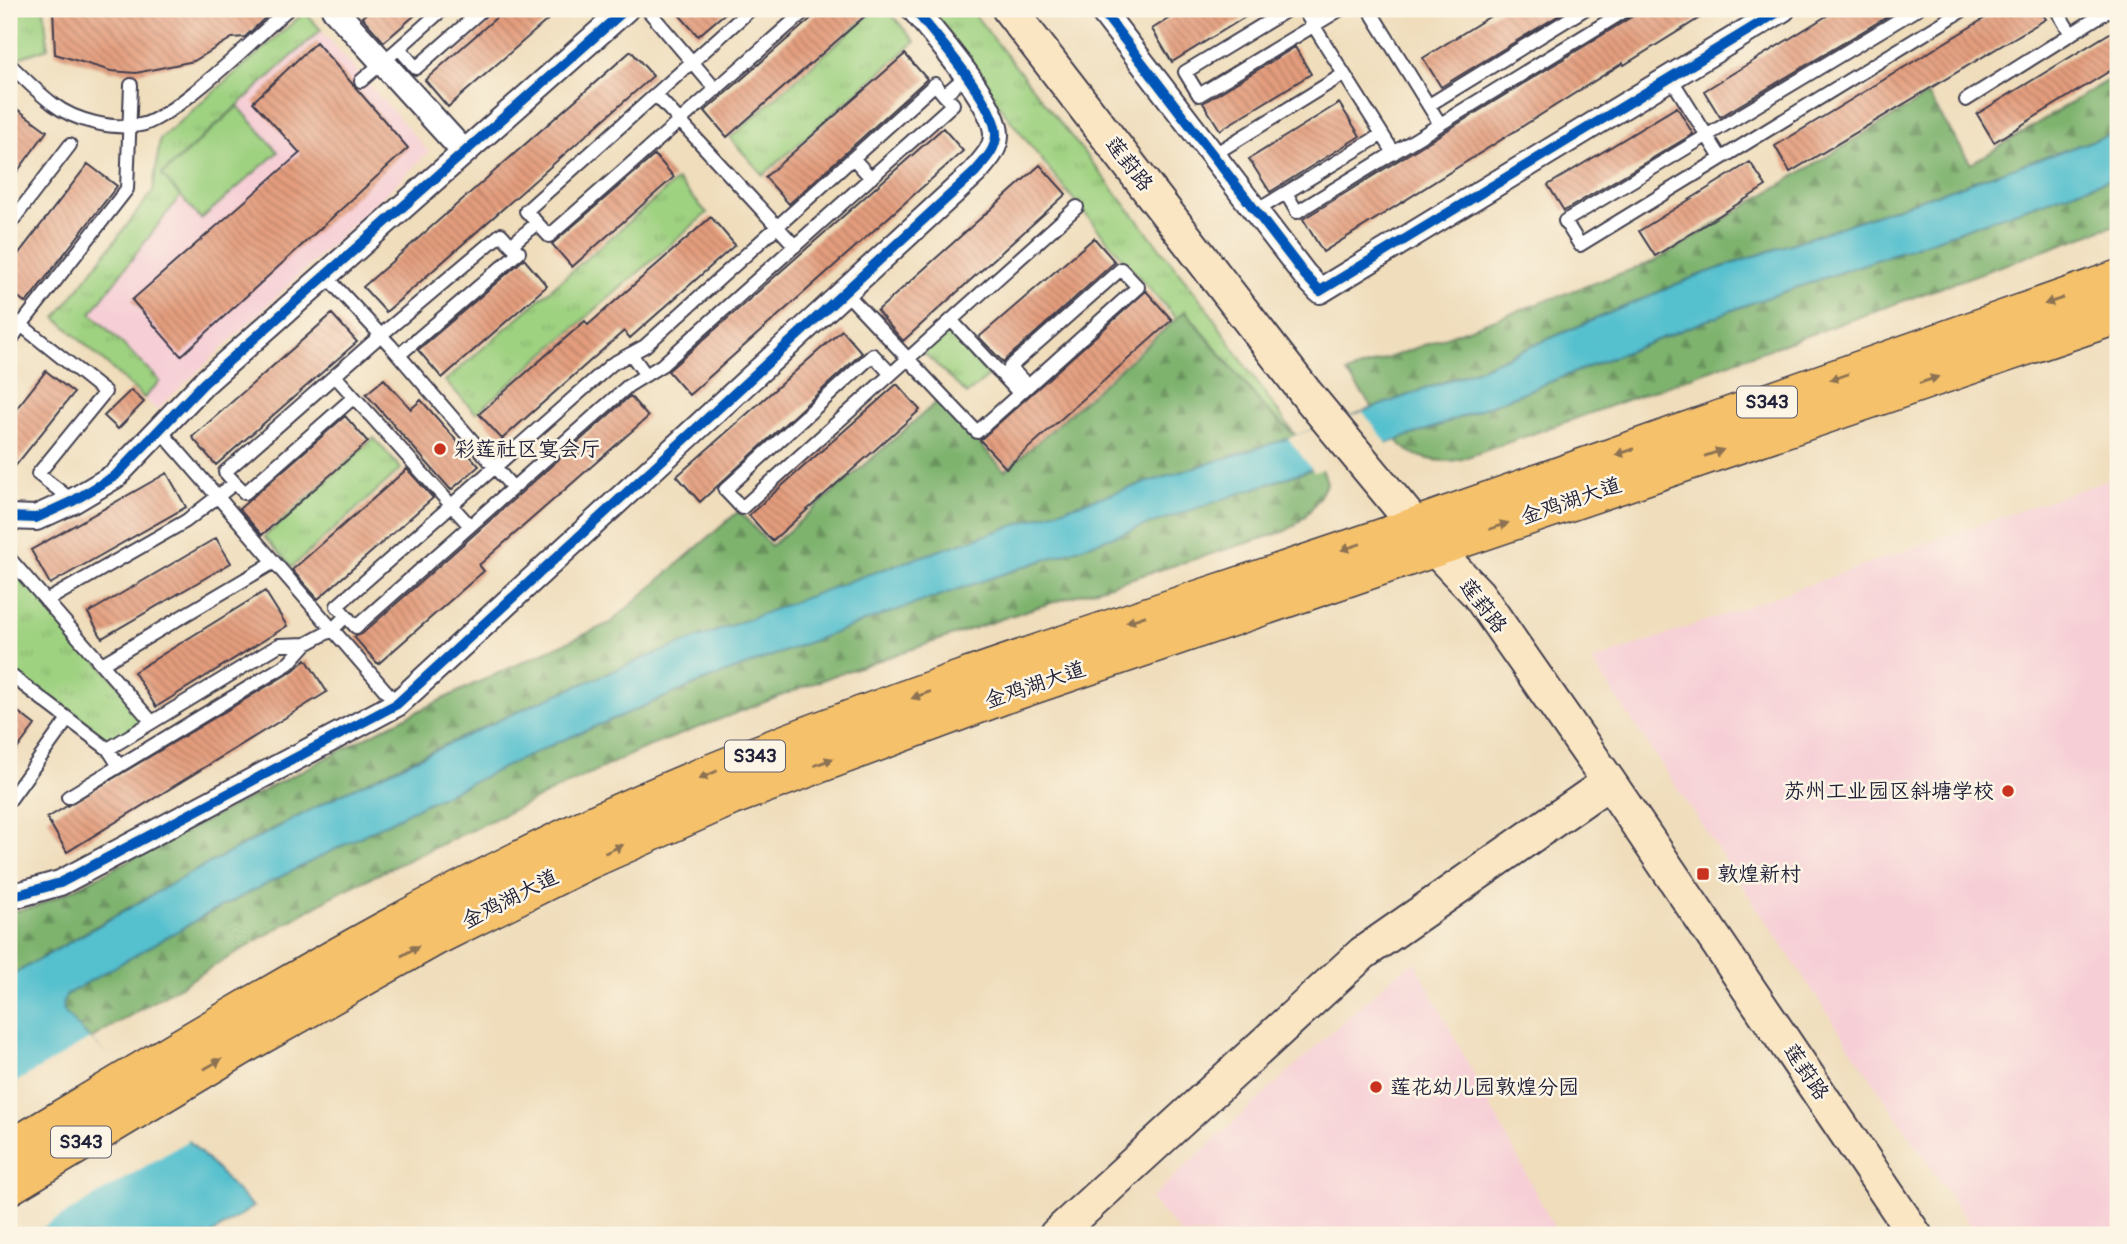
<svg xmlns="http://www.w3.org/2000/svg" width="2127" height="1244" font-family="Pangolin,'LXGW WenKai TC',sans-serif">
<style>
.built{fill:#f6cfd6}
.grass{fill:url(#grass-tufts);stroke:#607a5e;stroke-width:2}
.forest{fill:url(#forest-firs);stroke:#506a54;stroke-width:2}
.park{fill:#9ed180;stroke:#607a5e;stroke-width:2}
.water{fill:#54c0ce;stroke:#3b7184;stroke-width:2}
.pier{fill:#efddbb}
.building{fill:url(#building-back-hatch)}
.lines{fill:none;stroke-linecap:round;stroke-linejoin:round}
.lane-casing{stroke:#413e4e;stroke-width:16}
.street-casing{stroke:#413e4e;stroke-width:28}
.secondary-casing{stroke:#413e4e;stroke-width:37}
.primary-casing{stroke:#413e4e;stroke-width:40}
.lane{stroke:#fff;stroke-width:12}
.street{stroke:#fff;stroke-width:24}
.secondary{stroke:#fbe6c4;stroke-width:33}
.primary{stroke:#f5c16b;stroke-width:37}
.cycleway-casing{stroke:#fcf5e5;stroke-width:15}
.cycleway{stroke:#0057b8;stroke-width:10}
.oneway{fill:#8c7253}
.poi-dot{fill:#c8321e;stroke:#fcf5e5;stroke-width:2.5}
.labels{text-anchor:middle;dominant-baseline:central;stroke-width:5;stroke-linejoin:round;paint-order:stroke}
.shield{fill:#fcf5e5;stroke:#63616e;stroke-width:2}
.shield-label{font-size:19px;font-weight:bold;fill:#22223b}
.street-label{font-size:21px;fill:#22223b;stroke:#fcf5e5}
.poi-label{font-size:21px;fill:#22223b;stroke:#fcf5e5;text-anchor:start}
</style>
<defs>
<pattern id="grass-tufts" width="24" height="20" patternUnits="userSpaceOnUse" patternTransform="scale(1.75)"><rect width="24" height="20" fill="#9ed180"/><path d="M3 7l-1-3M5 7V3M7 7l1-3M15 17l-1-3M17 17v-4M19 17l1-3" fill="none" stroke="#88b370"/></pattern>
<pattern id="forest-firs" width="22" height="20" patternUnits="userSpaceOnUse" patternTransform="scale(1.75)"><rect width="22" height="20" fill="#7eb36e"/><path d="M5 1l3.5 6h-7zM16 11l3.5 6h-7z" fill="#67915c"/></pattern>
<pattern id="building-back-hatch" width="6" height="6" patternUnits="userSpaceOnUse" patternTransform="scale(1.75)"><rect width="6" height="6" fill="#e49d7d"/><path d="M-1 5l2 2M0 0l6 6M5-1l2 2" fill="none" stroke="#b88068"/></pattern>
</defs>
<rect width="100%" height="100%" fill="#fcf5e5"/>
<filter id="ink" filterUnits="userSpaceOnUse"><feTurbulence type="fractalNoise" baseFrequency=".0143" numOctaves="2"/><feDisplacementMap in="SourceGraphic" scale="14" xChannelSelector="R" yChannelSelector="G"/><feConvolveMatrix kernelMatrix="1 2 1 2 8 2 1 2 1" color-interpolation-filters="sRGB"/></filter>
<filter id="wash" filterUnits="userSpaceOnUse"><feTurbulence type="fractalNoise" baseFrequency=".00686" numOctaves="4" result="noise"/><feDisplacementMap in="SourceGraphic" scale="28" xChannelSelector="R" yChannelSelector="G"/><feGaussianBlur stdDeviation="1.57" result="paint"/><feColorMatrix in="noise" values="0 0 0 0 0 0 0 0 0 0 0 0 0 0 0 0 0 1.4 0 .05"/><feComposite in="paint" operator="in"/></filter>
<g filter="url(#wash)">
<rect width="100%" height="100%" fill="#efddbb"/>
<path class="built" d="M305 12 429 152 157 410 56 318 153 191 160 139Z
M2118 476V1235H1976L1592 661Z
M1415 962 1558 1235H1183L1150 1199 1394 975Z"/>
<path class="grass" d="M9 9H44L48 48 9 61Z
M876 9H887L915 42 763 175 730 138Z
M924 9H970L1205 305 1248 370 1296 436 1262 405 1186 311 1177 319C1086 221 1006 114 924 9Z
M305 12 321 30 162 174 180 196 91 313 160 381 144 398 56 318 153 191 160 139Z
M677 180 707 213 476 413 445 381Z
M947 330 989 376 967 394 922 351Z
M374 438 401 469 292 567 264 537Z
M9 560 150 721 107 748 9 672Z"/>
<path class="forest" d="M2118 74V132L1694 277 1469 373 1373 408 1347 373 1655 261 1928 95 1971 164Z
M2118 176V224L1462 459C1440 464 1410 459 1397 440L1438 426 1743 306Z
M1185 311 1262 405 1296 436 534 704 399 766 267 832 115 915 9 977V912L34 907 70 891 386 727 472 685 610 623 739 511 771 546 939 400 1005 471Z
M1321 466 1327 482C1318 502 1304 522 1283 532L1028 610 835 675 640 750 338 893 90 1039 64 1013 62 1000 69 993C272 873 487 766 707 680 909 601 1116 535 1321 466Z"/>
<path class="park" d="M238 106 278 152 201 219 162 175Z"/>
<path class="water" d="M2118 132V176L1743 306 1438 426 880 616 704 681 556 743 421 806 211 912 69 993C62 1000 61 1003 65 1013L253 1207 210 1235H9V977L189 874 337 796 534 704 647 657 866 575 1078 504 1296 436 1469 373 1694 277Z"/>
<path class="pier" d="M1363 412 1389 446 1314 472 1288 438Z
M90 1039 133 1078 191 1139 30 1235H9V1086Z"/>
<g id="blocks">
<path class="building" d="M53 9H268L267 16 245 37 232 38 194 61 136 73 111 71 55 54Z
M371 9H422L384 42 362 17Z
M506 9H560L448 107 425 80Z
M674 9H730L698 36Z
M822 9H873L727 137 705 111Z
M1184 9H1258L1172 62 1152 29Z
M1502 9H1569L1441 87 1423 58Z
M1641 9H1714L1624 65 1623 63 1323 252 1303 219 1633 16Z
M1838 9H1900L1720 117 1704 91Z
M2000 9H2039L2046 19 1790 172 1775 146Z
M2118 28V66L1994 142 1977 114Z
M316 42 408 148 181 356 132 300 300 153 253 102Z
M1295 47 1311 74 1220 130 1203 103Z
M631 51 653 76 386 312 363 287Z
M905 54 927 79 789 204 765 177Z
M1339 103 1360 136 1270 192 1249 159Z
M1677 107 1693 134 1564 211 1548 185Z
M17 109 47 131 9 183V120Z
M943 128 963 151 689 395 668 371Z
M655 155 674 177 572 267 552 244Z
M1750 162 1766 186 1655 256 1639 231Z
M88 164 117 186 26 303 9 290V266Z
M1040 165 1066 194 903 341 877 311Z
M711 217 735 245 630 338 624 331 502 439 479 414 585 321 588 325Z
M1094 238 1115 262 1003 362 979 337Z
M524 259 547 286 442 378 418 350Z
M1146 291 1172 320 1006 468 980 440Z
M332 314 357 342 216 465 192 437Z
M842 330 862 353 700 502 677 476Z
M46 371 74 393 9 474V418Z
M384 379 411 409 421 400 479 466 451 490 366 394Z
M897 384 920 410 772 541 749 515Z
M131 390 144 402 118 429 104 416Z
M630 396 648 417 479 565 484 571 378 664 354 637 362 634Z
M345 416 368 442 262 535 239 509Z
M407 469 433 498 318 599 292 570Z
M167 473 186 507 50 584 31 550Z
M216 538 231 563 102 638 88 613Z
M265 591 287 626 156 707 134 672Z
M306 659 327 692 67 852 47 818 294 670Z
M9 705 35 725 9 760Z"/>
</g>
</g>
<g filter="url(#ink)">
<use href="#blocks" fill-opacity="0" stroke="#413e4e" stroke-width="2"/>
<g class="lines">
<g class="lane-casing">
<path id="lane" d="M647 9 716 90
M751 9 526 211 549 236 807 9
M1289 9 1185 72 1199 95 1341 9
M1303 9 1394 153
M1369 9 1440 124
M1917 9 1565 221 1580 245 1965 9
M2056 9 2071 34
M2093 9 2098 17 2112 9
M399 48 443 9
M9 64C23 77 37 92 53 104 75 121 113 130 140 125 171 121 261 33 288 9
M1670 77 1721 158
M361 81 399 48 416 68 483 9
M656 95 795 246
M1966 100 2098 17
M1429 105 1585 9
M1213 155 1344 74
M853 158 871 178
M1286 193 1297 212 1628 9
M1256 211 1381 135
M9 225 70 145
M325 275 390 345 513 488
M845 292 977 432 1138 287 1121 269 1010 367 1028 386
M9 317 21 325 9 343
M951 320 1019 393
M631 354 646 375
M399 355 519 252 511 245 537 223
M891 374 873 355 725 490 742 508 1077 207
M335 376 470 526
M159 429 397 704
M235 483 245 493 354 397
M73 501 38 474 105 392 21 325 127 189 131 85
M9 558 152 722
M46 601 186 521 235 483 225 472 381 335 501 234 511 245
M346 616 337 606 612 364 645 346 935 84 944 95 966 76
M306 644 332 630 346 616 356 627 628 386 662 365 953 104 944 95
M102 664 274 562
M9 674 108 749
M68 797 289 663 306 644 279 645 108 749 119 766
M9 801 68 719"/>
</g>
<g class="street-casing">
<path id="street" d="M334 9 464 152
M1101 9 1304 274 1320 291 1783 9
M9 517 36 518 73 501 115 476 204 383 626 9
M9 895 14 896 60 883 397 704 975 172C984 161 996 150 996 135 997 105 934 34 914 9"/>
</g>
<g class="secondary-casing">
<path id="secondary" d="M1009 9 1305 392 1434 548 1478 594 1609 782 1915 1235
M1056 1235 1363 953 1609 782"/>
</g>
<g class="primary-casing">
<path id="primary" d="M9 1150C238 1013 469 870 718 770 946 678 1181 607 1413 527 1649 446 1883 361 2118 279
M9 1186 249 1042 435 937 587 861 731 797 1007 694 2118 315"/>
</g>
<use href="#lane" class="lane"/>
<use href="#street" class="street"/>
<use href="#secondary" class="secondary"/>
<use href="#primary" class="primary"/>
<g class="cycleway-casing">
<path id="cycleway" d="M1101 9 1304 274 1320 291 1783 9
M9 517 36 518 73 501 115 476 204 383 626 9
M9 895 14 896 60 883 397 704 975 172C984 161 996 150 996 135 997 105 934 34 914 9"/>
</g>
<use href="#cycleway" class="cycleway"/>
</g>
<defs><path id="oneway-solid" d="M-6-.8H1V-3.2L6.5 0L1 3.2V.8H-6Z" transform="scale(1.75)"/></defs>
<g class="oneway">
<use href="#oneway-solid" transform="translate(2054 301) rotate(161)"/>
<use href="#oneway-solid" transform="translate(1839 377) rotate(161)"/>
<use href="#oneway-solid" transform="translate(1929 380) rotate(-19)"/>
<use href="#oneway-solid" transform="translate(1625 452) rotate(161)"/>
<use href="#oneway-solid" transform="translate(1714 453) rotate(-19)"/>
<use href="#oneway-solid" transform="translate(1499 526) rotate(-19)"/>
<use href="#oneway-solid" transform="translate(1351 547) rotate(162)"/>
<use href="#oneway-solid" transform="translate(1136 619) rotate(161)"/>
<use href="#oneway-solid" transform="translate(921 695) rotate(160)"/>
<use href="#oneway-solid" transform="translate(824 762) rotate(-20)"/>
<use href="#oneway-solid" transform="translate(708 775) rotate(156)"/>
<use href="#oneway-solid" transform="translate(614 849) rotate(-24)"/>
<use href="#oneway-solid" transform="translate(410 951) rotate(-30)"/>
<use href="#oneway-solid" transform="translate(213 1064) rotate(-30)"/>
</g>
</g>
<g class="poi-dot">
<circle cx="440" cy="449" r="7"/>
<circle cx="2008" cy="791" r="7"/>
<rect x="1696" y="867" width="14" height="14" rx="3.5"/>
<circle cx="1376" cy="1087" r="7"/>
</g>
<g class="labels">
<g class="shield">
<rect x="1737" y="386.5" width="60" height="31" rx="5"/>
<rect x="725" y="740.5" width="60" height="31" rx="5"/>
<rect x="51" y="1126.5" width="60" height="31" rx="5"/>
</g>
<g class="shield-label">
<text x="1767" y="402">S343</text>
<text x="755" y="756">S343</text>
<text x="81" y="1142">S343</text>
</g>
<g class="street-label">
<text transform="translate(1129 164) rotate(52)">莲葑路</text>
<text transform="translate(1571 501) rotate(-19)">金鸡湖大道</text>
<text transform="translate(1483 606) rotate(52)">莲葑路</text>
<text transform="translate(1035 685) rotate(-19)">金鸡湖大道</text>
<text transform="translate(510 899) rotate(-27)">金鸡湖大道</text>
<text transform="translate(1806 1072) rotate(56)">莲葑路</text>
</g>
<g class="poi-label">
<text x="454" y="449">彩莲社区宴会厅</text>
<text x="1994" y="791" text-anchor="end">苏州工业园区斜塘学校</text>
<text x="1717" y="874">敦煌新村</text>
<text x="1390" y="1087">莲花幼儿园敦煌分园</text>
</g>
</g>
<rect width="2127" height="1244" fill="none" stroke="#fcf5e5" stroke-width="35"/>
</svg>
